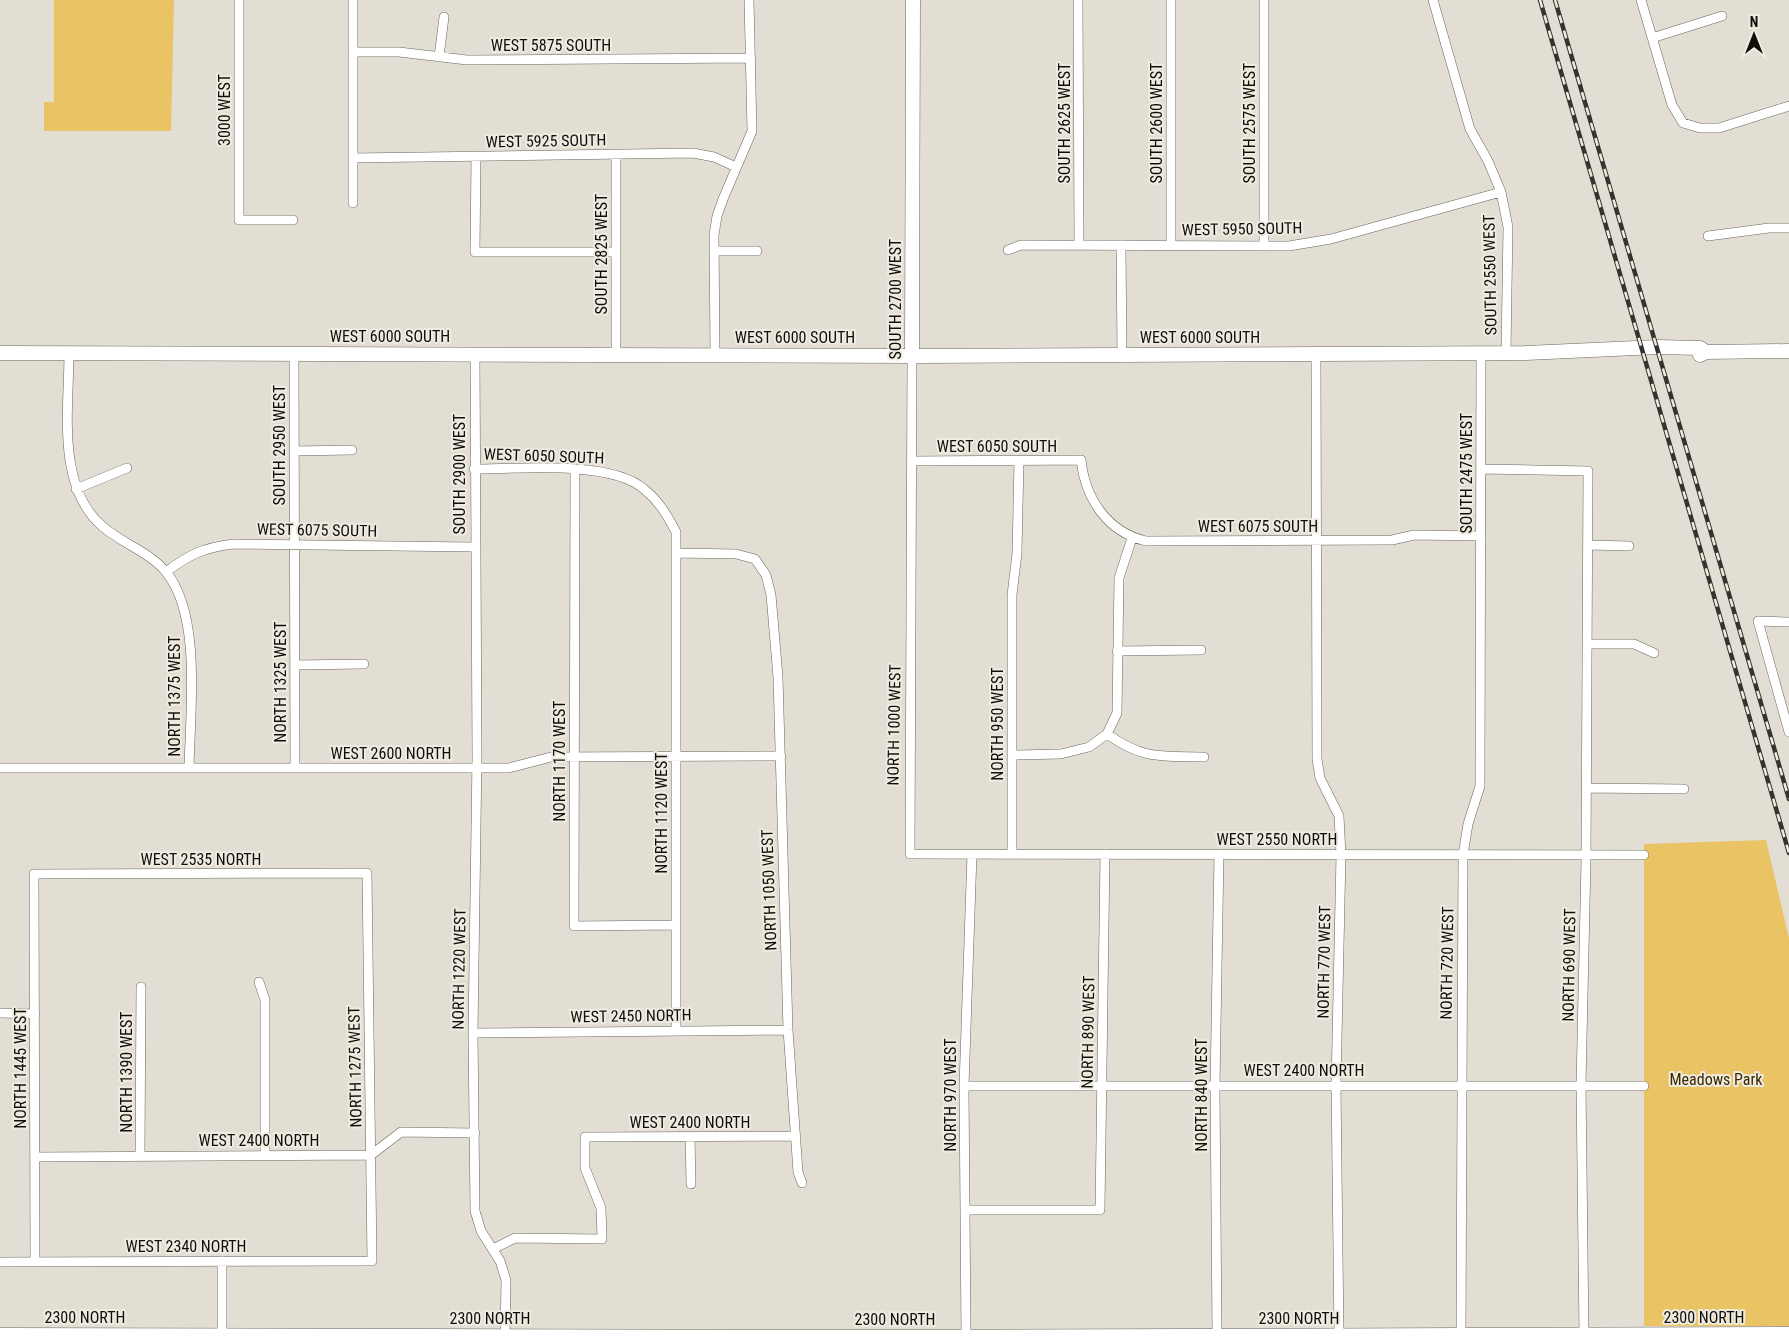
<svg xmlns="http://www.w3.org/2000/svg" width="1789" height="1341" font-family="'Roboto Condensed',sans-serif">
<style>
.green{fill:#eac364}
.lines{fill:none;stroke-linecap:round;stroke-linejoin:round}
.street-casing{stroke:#69655b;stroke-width:10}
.secondary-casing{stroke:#69655b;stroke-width:15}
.street{stroke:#fff;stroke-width:9}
.secondary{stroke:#fff;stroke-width:14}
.rail-casing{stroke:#35332e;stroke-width:4.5}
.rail{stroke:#f0ebe0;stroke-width:2.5;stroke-dasharray:8;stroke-linecap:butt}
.labels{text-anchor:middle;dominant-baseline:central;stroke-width:4;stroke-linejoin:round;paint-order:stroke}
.street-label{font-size:16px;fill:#100e0a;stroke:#f0ebe0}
.park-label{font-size:16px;fill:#3a2a00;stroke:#f0ebe0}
</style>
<rect width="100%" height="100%" fill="#e3ded3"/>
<path class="green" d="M54 0H174L171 131H44V102H54Z
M1766 840 1789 938V1326H1644V844Z"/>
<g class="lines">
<g class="street-casing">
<path id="street" d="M239 0V220H293
M353 0V203
M1078 0 1079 245
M1171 0V245
M1264 0V246
M1433 0 1470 129 1488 161 1501 192 1508 227 1506 353
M1641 0 1672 105 1683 123 1700 128H1719L1789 106
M1652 38 1722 16
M353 52H399L467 60 751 58
M439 57 444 17
M476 156 475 252H616
M353 158 693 153 714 157 736 167
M1708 236 1769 228H1789
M1121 245 1122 355
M1008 250 1021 245 1289 246 1331 239 1501 192
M714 251H757
M69 353C69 408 56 486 102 526 121 543 150 552 166 572 202 615 190 714 189 768
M294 353 295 768
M475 353 477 757 473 1033 475 1211 481 1231 500 1261 506 1280 505 1336
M616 353V155
M715 354 714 235 717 216 723 199 752 131 749 0
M1316 354 1317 759 1320 778 1339 816 1341 855 1336 1085 1339 1336
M912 356 910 854 1644 855
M294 451 352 450
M913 461 1081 460C1085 498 1107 532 1146 541L1392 540 1414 535 1481 536
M474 469C518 469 611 460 644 489 659 501 667 515 676 532V1031
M575 469 574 926 676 925
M1481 469 1588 471 1586 860 1581 1085 1584 1335
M76 489 127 468
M1588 545 1629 546
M676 553 736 554 755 559 766 575 771 595 778 677 788 1030 798 1172 802 1183
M166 572C190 554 203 548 233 544L474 547
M1789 622 1758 621 1789 732
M1587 644H1634L1654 653
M1117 651 1201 650
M295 665 364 664
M1107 734 1117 713 1119 578 1132 538
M1012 755 1061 754 1089 747 1107 734C1144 760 1160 756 1204 757
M0 768H509L551 757 781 756
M1587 788 1684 789
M1012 854V595L1017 553 1019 461
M259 982 265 1000V1155
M0 1013 35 1014
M473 1033 788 1030
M964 1086H1644
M690 1137 691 1184
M140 1156 141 987
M35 1157 371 1155 401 1132 475 1133
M965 1210H1100L1105 854
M493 1249 515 1238 602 1239 601 1208 585 1168V1137L796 1136
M222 1261V1338
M0 1262C124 1261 248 1261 372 1261L367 873 34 874 35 1262
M1461 1335 1463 855 1468 824 1480 786 1481 353
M966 1336 964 1086 972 854
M1217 1336 1215 1086 1219 854"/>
</g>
<g class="secondary-casing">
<path id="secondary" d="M0 353 921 356 1526 353 1658 347 1700 348 1706 352
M1700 355 1706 352 1789 351
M912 356 913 0
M0 1335 869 1337 1789 1334"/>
</g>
<use href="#street" class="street"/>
<use href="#secondary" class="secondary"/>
<g class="rail-casing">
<path id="rail" d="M1540 0 1789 853
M1555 0 1789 799"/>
</g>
<use href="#rail" class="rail"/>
</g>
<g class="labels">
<g class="street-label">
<text x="551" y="45">WEST 5875 SOUTH</text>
<text transform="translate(224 110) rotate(-90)">3000 WEST</text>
<text transform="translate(1064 123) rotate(-90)">SOUTH 2625 WEST</text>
<text transform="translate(1156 123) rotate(-90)">SOUTH 2600 WEST</text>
<text transform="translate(1249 123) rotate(-90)">SOUTH 2575 WEST</text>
<text transform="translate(546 141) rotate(-1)">WEST 5925 SOUTH</text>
<text transform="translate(1242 229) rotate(-1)">WEST 5950 SOUTH</text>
<text transform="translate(601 254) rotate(-90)">SOUTH 2825 WEST</text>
<text transform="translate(1490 275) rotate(-91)">SOUTH 2550 WEST</text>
<text transform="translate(895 299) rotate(-90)">SOUTH 2700 WEST</text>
<text x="390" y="336">WEST 6000 SOUTH</text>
<text x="795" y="337">WEST 6000 SOUTH</text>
<text x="1200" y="337">WEST 6000 SOUTH</text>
<text transform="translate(279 445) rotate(-90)">SOUTH 2950 WEST</text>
<text x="997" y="446">WEST 6050 SOUTH</text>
<text transform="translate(544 456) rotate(2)">WEST 6050 SOUTH</text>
<text transform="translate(1466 473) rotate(-90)">SOUTH 2475 WEST</text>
<text transform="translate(459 474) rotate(-90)">SOUTH 2900 WEST</text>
<text x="1258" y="526">WEST 6075 SOUTH</text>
<text transform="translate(317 530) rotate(1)">WEST 6075 SOUTH</text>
<text transform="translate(280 682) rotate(-90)">NORTH 1325 WEST</text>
<text transform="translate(174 696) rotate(-90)">NORTH 1375 WEST</text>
<text transform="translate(997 724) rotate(-90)">NORTH 950 WEST</text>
<text transform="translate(894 725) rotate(-89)">NORTH 1000 WEST</text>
<text x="391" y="753">WEST 2600 NORTH</text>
<text transform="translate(559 761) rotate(-90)">NORTH 1170 WEST</text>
<text transform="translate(661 813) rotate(-90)">NORTH 1120 WEST</text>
<text x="1277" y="839">WEST 2550 NORTH</text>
<text x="201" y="859">WEST 2535 NORTH</text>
<text transform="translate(769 890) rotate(-92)">NORTH 1050 WEST</text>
<text transform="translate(1324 962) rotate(-89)">NORTH 770 WEST</text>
<text transform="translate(1447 963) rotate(-89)">NORTH 720 WEST</text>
<text transform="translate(1569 965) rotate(-89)">NORTH 690 WEST</text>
<text transform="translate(459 969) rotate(-89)">NORTH 1220 WEST</text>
<text transform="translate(631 1016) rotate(-1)">WEST 2450 NORTH</text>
<text transform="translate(1088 1032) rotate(-89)">NORTH 890 WEST</text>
<text transform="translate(355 1067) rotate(-91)">NORTH 1275 WEST</text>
<text transform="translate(20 1068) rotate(-90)">NORTH 1445 WEST</text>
<text x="1304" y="1070">WEST 2400 NORTH</text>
<text transform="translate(126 1072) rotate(-90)">NORTH 1390 WEST</text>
<text transform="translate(950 1095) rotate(-90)">NORTH 970 WEST</text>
<text transform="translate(1201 1095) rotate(-90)">NORTH 840 WEST</text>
<text x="690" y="1122">WEST 2400 NORTH</text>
<text x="259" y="1140">WEST 2400 NORTH</text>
<text x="186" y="1246">WEST 2340 NORTH</text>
<text x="85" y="1317">2300 NORTH</text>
<text x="1704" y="1317">2300 NORTH</text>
<text x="490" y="1318">2300 NORTH</text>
<text x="1299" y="1318">2300 NORTH</text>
<text x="895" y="1319">2300 NORTH</text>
</g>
<g class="park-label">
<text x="1716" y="1079">Meadows Park</text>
</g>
</g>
<g transform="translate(1754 35)" stroke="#f0ebe0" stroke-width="4" paint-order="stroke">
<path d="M0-4L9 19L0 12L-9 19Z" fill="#100e0a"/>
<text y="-8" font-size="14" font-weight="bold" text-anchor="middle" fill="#100e0a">N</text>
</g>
</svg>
